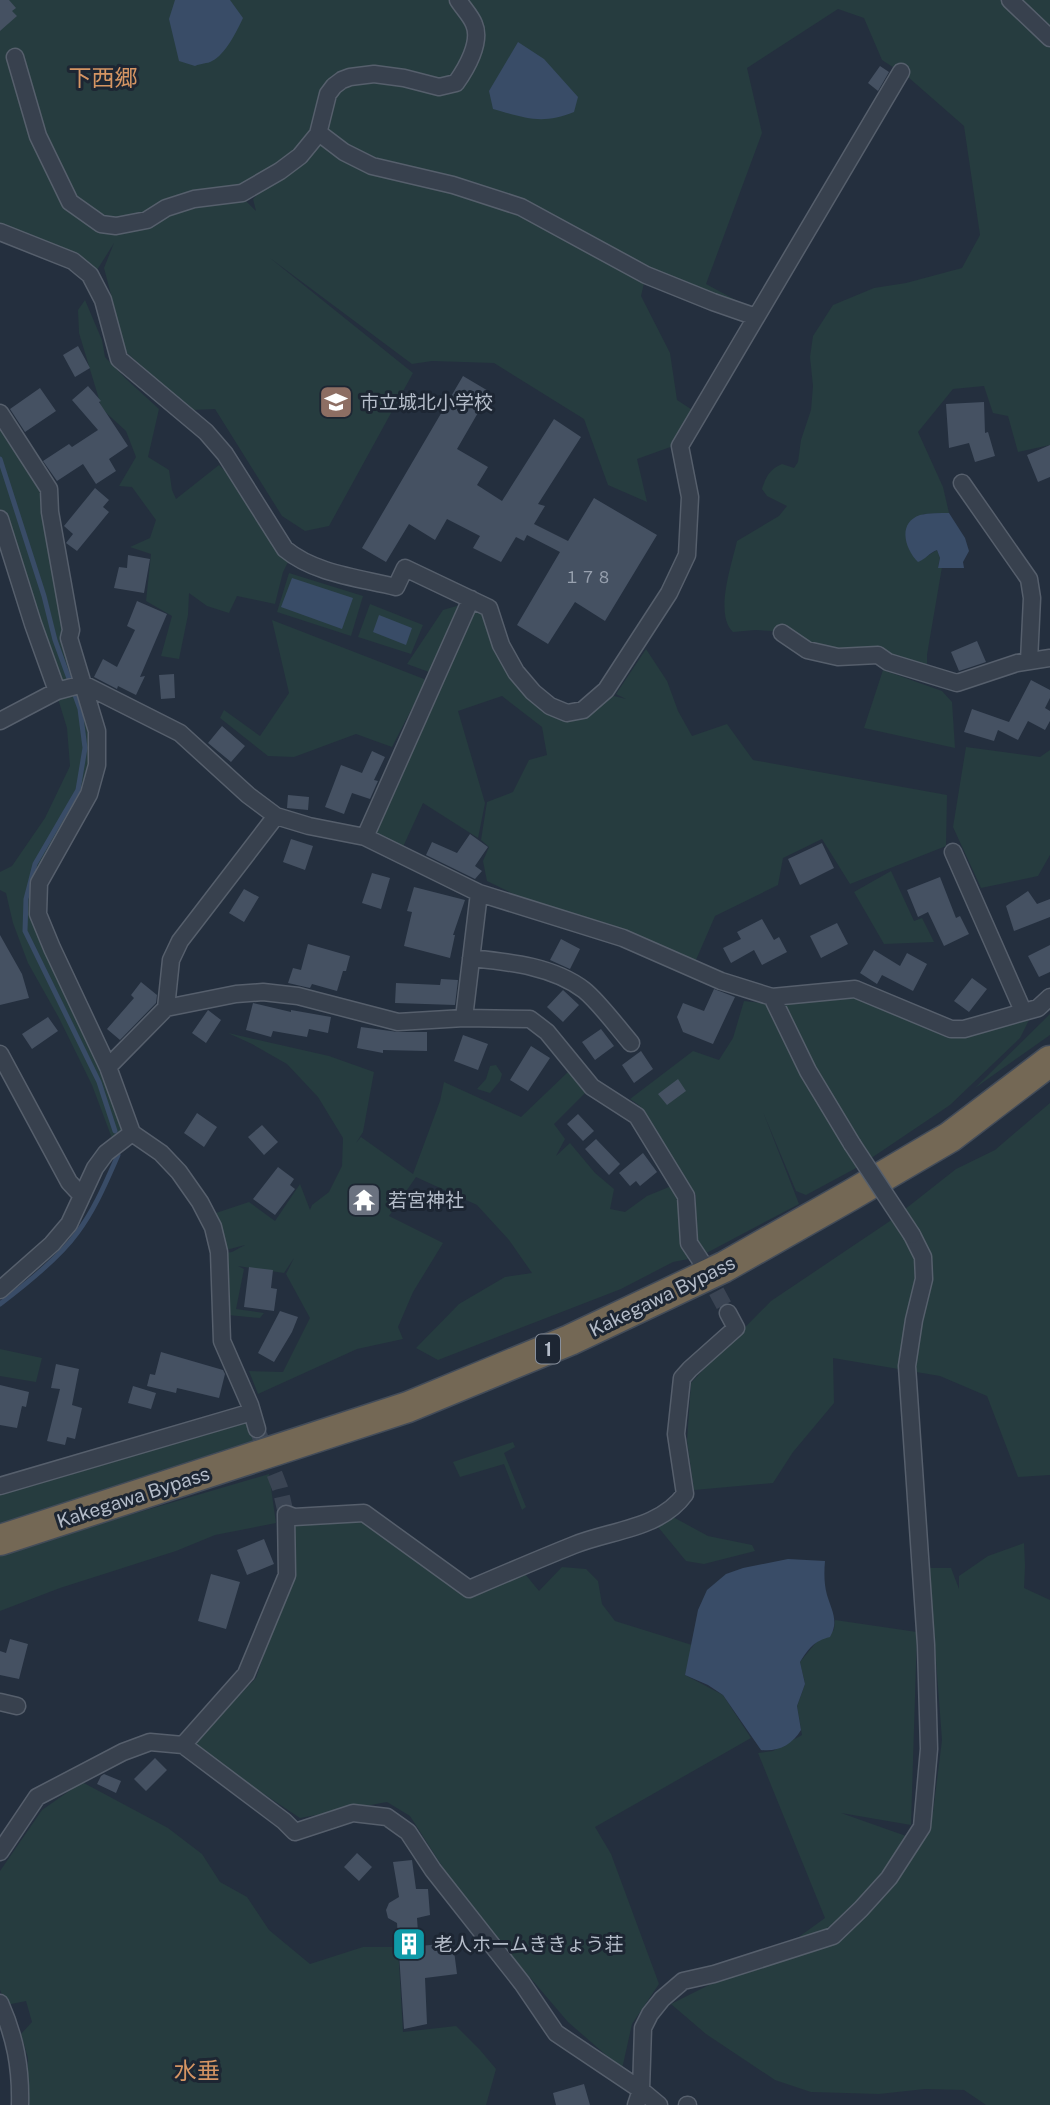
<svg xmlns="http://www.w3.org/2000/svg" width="1050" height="2105" font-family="'Public Sans','Noto Sans JP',sans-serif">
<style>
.green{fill:#263c3f;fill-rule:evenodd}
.water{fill:#394c67}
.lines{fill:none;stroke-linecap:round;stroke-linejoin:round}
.stream{stroke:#394c67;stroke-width:5}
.building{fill:#455162}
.street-tunnel{stroke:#3a4453;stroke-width:16;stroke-dasharray:16 8;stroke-linecap:butt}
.street-casing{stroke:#565f6c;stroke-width:19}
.highway-casing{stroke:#434c59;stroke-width:33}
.street{stroke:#38414e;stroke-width:16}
.highway{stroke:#746855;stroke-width:30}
.street-bridge-casing{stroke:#565f6c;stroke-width:19;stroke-linecap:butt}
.street-bridge{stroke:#38414e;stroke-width:16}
.labels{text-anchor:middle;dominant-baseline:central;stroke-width:6;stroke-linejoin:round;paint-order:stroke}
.number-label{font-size:16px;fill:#98a1af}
.shield{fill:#1d2633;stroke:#878f9c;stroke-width:2}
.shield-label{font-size:18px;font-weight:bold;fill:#b4bcc9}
.poi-label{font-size:19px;fill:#b4bcc9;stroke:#1d2633;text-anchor:start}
.street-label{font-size:19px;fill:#b4bcc9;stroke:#1d2633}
.quarter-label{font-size:23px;fill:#d59563;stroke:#1d2633}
</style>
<rect width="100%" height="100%" fill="#242f3e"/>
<path class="green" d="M0 0H1010L1050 39V445L1018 452 1008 416 993 413 984 386 953 389 918 432 943 487 949 513 923 514 919 561 937 550 940 558 938 567H942L927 655V672L849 657 772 631 755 630 733 632C714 614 732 564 737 541L779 516 787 506 767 496 762 489C766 476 770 469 782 464L794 468 798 462 801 440 811 410 813 386 810 357 813 336 833 305 874 288 906 283 962 268 980 235 964 126 908 77 882 60 864 18 838 9 747 68 762 133 706 284 756 311 646 275 641 296 670 353 677 400 697 413 676 445 637 459 647 502 608 485 584 419 494 363 432 361 412 364 270 258 413 373 329 526 305 531 282 516 215 409 191 410 126 352 104 268 114 243 92 278 0 232ZM296 159 253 199 256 211 246 201 237 197Z
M1013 0H1050V36Z
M85 300 102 340 105 357 125 378 159 409 148 457 169 470 172 490 176 499 219 465 232 478 291 556 283 572 275 604 237 596 229 613 207 606 189 593 188 615 179 659 161 656 172 616 146 601 151 554 130 547 150 538 156 520 132 487 119 486 136 457 126 431 102 409 79 333 78 310Z
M0 412 49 489 90 706 93 778 39 883 38 914 130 1129 113 1141 92 1085 59 1018 28 963 13 923 6 893 0 890V872L12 866 45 818 70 766 67 728 0 510Z
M289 573 363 596 351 636 277 612Z
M470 602 491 615 518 683 566 715 583 710 614 696 626 699 616 694 646 649 667 681 678 711 692 736 727 724 753 760 947 795 946 846 850 884 822 839 783 858 778 885 715 916 696 960 569 921 487 881 483 861 489 847 481 840 487 802 513 792 529 760 547 755 542 727 502 696 458 711 485 803 478 838 423 803 402 849 383 840 373 830 440 676 407 664 443 610Z
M370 604 423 625 411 654 358 637Z
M272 620 424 679V685L392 747 356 734 294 757 268 756 220 718 224 710 260 736 289 693Z
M883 670 942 691 952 702 955 748 864 728Z
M966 747 1040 757 1050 750V855L1038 876 981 888 953 827Z
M891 871 914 921 922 918 934 942 884 944 854 892Z
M855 991 948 1030 946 1038 957 1033 1030 1018 1020 1038 950 1105 858 1167 806 1195 796 1191 763 1112 799 1204 699 1257 673 1262 621 1289 438 1360 416 1348 459 1304 505 1277 532 1273 509 1240 477 1205 416 1177 389 1216 443 1243 413 1292 398 1327 403 1339 357 1349 258 1394 249 1371 283 1372 310 1318 286 1274 294 1258 284 1273 238 1266 244 1269 236 1309 264 1313 260 1318 228 1315 224 1253 232 1252 245 1245 226 1250 216 1213 249 1202 275 1221 300 1184 310 1210 312 1205 329 1192 342 1166 343 1138 318 1097 287 1064 252 1044 228 1033 329 1056 374 1072 363 1132 356 1143 361 1137 413 1174 440 1101 444 1082 521 1117 568 1072 586 1092 554 1124 565 1139 556 1156 570 1143 595 1173 614 1189 610 1209 625 1212 647 1196 669 1187 682 1174 696 1220V1195L640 1106 630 1099 693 1051 719 1060 733 1038 744 1001 770 1004Z
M1050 1014V1035L975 1088 1044 1020Z
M496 1065 502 1074 500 1081 490 1093 477 1089 486 1079 490 1066Z
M1050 1103V1475L1018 1477 987 1396 940 1376 833 1358 834 1403 793 1452 773 1483 694 1490 687 1441 691 1383 703 1370 771 1301 890 1221 956 1169 995 1150Z
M0 1349 42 1358 36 1382 0 1376Z
M252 1412 261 1447 0 1528V1490Z
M513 1442 515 1447 504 1453 526 1507 522 1510 504 1464 460 1477 453 1462Z
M269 1474 276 1523 215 1535 176 1551 60 1588 0 1611V1553Z
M673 1517 708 1536 752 1545 755 1551 704 1564 686 1561 658 1527Z
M295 1521H363L472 1597 525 1574 539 1591 562 1567 586 1569 598 1581 602 1604 615 1621 692 1645 685 1675 723 1695 751 1738 595 1827 611 1854 659 1984 632 2024 622 2069 568 2022 463 1899 410 1816 387 1802 300 1818 191 1746 256 1678 292 1571Z
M1024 1543 1025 1566 1024 1588 1050 1600V2105H986L964 2090 925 2089 879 2094 811 2092 775 2080 706 2034 671 2004 785 1947 825 1918 758 1753 773 1751 802 1735 797 1706 805 1684 800 1662 818 1640 834 1630 835 1620 917 1632 911 1825 841 1813 923 1842 933 1812 942 1740 929 1568H951L959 1589V1576L988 1556Z
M82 1782 168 1828 202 1854 220 1882 247 1897 269 1930 310 1964 363 1947H398L403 2032 456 2026 480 2050 496 2069 486 2105H26L28 2058 21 2034 32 2022 26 2001 6 2005 0 1990V1871L42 1810Z"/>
<path class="water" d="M175 0H230L243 18C237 31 225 55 212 61 207 64 201 63 195 66L179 61 169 19Z
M518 42 544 59 578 97 574 112C542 125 525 118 493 109L489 91Z
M949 513 965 538 969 551 963 562 964 568H938L940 558 937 550C929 553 926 559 918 562 905 549 897 523 920 515 929 513 940 513 949 513Z
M292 578 353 598 342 629 281 607Z
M379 615 412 628 406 645 373 632Z
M788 1559 825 1561C824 1572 824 1584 827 1595 832 1611 839 1622 830 1637 814 1641 809 1648 800 1662L805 1684 797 1706 801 1730C792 1745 778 1752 761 1750L723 1695 708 1685 685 1675 698 1610 707 1590 726 1574 743 1568Z"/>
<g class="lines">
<path class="stream" d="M0 459 44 596 55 640 80 709 85 748 78 790 35 864 26 899 25 931 99 1082 115 1131
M0 1304C25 1285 59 1258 77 1233 95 1209 106 1182 118 1155"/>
</g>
<path class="building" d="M0 0H9L16 8 12 11 17 16 0 31Z
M880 66 889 72 878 91 868 83Z
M78 346 90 368 75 377 63 355Z
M463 376 490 392 457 449 488 467 477 485 502 501 554 419 581 437 538 504 545 506 534 524 568 541 594 498 657 535 605 621 575 602 548 644 517 625 560 552 527 535 524 541 516 537 501 562 473 548 480 536 447 519 435 540 409 524 386 562 362 548Z
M88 386 101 401 99 402 128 446 109 459 116 471 96 484 83 464 57 481 43 461 69 444 72 447 98 430 72 400Z
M40 388 56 411 25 432 10 409Z
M984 402 985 433 988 432 995 456 975 462 969 443 949 448 946 404Z
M1050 445V477L1038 482 1027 455Z
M95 488 109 500 103 507 109 512 77 551 66 543 73 534 64 526Z
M128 555 150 559 144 593 114 588 119 567 127 568Z
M137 601 167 614 140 677 145 676 136 695 118 686 117 689 94 677 103 659 117 667 135 630 127 626Z
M977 641 986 662 959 671 951 652Z
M174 674 175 698 161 699 159 675Z
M1031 680 1050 690V698L1045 708 1050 711V721L1045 730 1028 721 1018 740 998 730 994 741 964 732 972 709 1009 722Z
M222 726 245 746 231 762 208 743Z
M372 751 385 757 374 780 378 781 370 799 352 793 344 814 325 807 341 765 362 773Z
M288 795 309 797 308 810 287 808Z
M470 834 488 847 475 866 482 871 475 879 426 855 432 842 457 853Z
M291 839 313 846 305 870 283 862Z
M822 843 834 868 800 885 788 859Z
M372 873 390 878 381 909 362 903Z
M940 877 956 918 960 916 969 934 944 946 928 912 918 917 907 890Z
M414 887 465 900 453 935H455L450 958 404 946 412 912 407 911Z
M244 889 259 897 244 922 229 913Z
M1028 891 1037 904 1050 899V917L1014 931 1006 906Z
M762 919 774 940 779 937 787 952 762 965 754 950 731 963 723 948 741 939 737 932Z
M837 923 848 944 821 958 810 936Z
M0 935 22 974 29 998 0 1005Z
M561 939 580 949 570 969 550 960Z
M308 944 350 956 346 971H343L337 991 312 984 310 988 288 983 293 968 301 970Z
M1050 945V972L1039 977 1028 956Z
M874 950 900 966 907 953 927 964 913 991 882 975 877 984 860 973Z
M972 978 987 989 969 1012 954 1001Z
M441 979 458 980 455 1005 395 1003 396 983 440 985Z
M141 982 157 995 156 1003 120 1040 107 1029 134 998 131 995Z
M714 989 735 997 713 1044 683 1032 677 1017 683 1003 704 1011Z
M563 990 579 1005 563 1022 547 1007Z
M253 1003 291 1012V1010L331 1017 328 1033 309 1029 307 1037 273 1031 271 1037 246 1030Z
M208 1010 221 1020 206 1043 192 1033Z
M48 1017 58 1031 32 1049 22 1034Z
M361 1027 398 1032H427V1051L383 1050V1053L357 1048Z
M601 1029 614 1046 595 1060 582 1042Z
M463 1035 488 1044 478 1070 454 1061Z
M531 1046 550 1058 528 1091 510 1080Z
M641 1051 653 1069 634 1083 622 1065Z
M678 1079 686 1091 667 1105 658 1094Z
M197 1113 217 1127 204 1147 184 1133Z
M578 1114 594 1131 583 1141 567 1124Z
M262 1125 278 1142 264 1155 248 1137Z
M596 1139 620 1164 609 1175 585 1149Z
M643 1153 657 1172 640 1186 636 1181 630 1186 619 1173Z
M278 1167 294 1179 290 1185 295 1189 275 1215 253 1199Z
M249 1267 273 1270 271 1288 277 1289 274 1311 244 1307Z
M280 1311 298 1317 292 1332 274 1362 258 1353Z
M161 1352 223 1370 225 1374 219 1398 177 1388 176 1393 147 1386 150 1374 155 1375Z
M56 1364 79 1369 72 1405 82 1408 75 1439 67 1437 65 1445 47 1441 60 1389 51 1388Z
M0 1385 29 1392 26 1407 22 1406 17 1428 0 1425Z
M133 1386 156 1393 151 1409 128 1403Z
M264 1539 274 1564 247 1575 237 1550Z
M211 1574 240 1582 226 1629 198 1621Z
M10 1639 28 1644 19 1679 0 1675V1651L6 1653Z
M155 1758 167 1770 146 1791 134 1779Z
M104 1774 121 1781 116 1793 97 1784 101 1776Z
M357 1853 372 1867 359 1881 344 1867Z
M412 1860 416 1889H428L430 1915 417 1918 419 1946 453 1943 457 1974 425 1978 427 2024 404 2029 397 1923 388 1918 386 1910 389 1903 399 1897 393 1862Z
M584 2084 590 2105H556L553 2093Z"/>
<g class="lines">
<path class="street-tunnel" d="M705 1270 728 1313
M257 1429 280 1488 286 1514"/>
<g class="street-casing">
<path id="street" d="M1010 0 1050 38
M15 57 38 136 70 202 101 224 116 226 147 220 166 208 194 199 242 193 280 171 300 156 318 134 328 94 334 86 342 80 350 77 374 74 404 78 439 87 456 83C466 69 482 42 474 24 471 16 463 8 458 0
M319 133 344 152 372 166 453 185 521 207 646 275 713 302 756 317
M0 232 73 261 90 275 103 300 119 359 206 432 225 454 285 549C315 574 360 578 396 587L405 568 489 608 501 645 516 672 533 692 550 706 567 713 583 710 606 690 669 593 687 555 690 497 680 446 901 72
M0 413 49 489 50 512 71 630 69 638 97 731V765L89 794 39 883 38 914 52 948 108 1067 132 1133 161 1153 179 1172 200 1202 213 1227 219 1252 222 1341 250 1405 257 1429
M962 483 1029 579 1032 598 1029 661
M0 519 33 624 57 691
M782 633 807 650 838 657 878 655 888 662 957 683 1017 663 1050 658
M0 721 57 691 83 684 180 733 248 795 276 816 309 826 365 837 479 893 623 938 721 981 772 997 855 989 951 1029H964L1038 1008 1050 997
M365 837 471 599
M953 852 1023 1011
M471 958C509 962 553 966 584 990 599 1002 618 1028 631 1043
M772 997 808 1071 852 1144
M166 1008 171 960 180 941 276 816
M464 1018 479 893
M0 1054 69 1182 82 1196
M108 1067 166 1008 236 994 263 992 298 996 398 1022 464 1018 530 1019 547 1032 592 1087 637 1116 686 1196 689 1243 701 1261
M0 1290 52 1244 69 1224 95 1168 106 1153 132 1133
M0 1486 252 1412
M0 1702 17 1706
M183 1745 246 1674 287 1575 286 1514 294 1517 364 1513 469 1589C504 1574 539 1559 574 1545 611 1530 660 1529 685 1494L676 1434 682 1378 690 1369 736 1328 728 1313
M0 1852 37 1797 123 1752 150 1742 183 1745 284 1821 295 1832 353 1813 387 1817 408 1832 433 1870 522 1983 556 2033 641 2090 659 2105
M0 2003C15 2037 21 2067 20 2105
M636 2105 641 2090 643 2028 650 2014 662 1999 683 1981 714 1974 833 1936 861 1909 889 1878 922 1827 929 1749 926 1645 907 1366 914 1320 924 1279 923 1257 912 1235
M687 2105H688"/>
</g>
<g class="highway-casing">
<path id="highway" d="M0 1540 408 1407 570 1340 724 1267 851 1195 950 1137 1050 1061"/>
</g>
<use href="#street" class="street"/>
<use href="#highway" class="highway"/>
<g class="street-bridge-casing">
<path id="street-bridge" d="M852 1144 912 1235"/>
</g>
<use href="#street-bridge" class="street-bridge"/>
</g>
<defs>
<g id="school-square" transform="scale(1.75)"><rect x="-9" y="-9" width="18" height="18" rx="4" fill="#8d6e63" stroke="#1d2633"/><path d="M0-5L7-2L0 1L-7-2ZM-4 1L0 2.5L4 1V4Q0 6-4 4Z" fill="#fff"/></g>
<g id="temple-square" transform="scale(1.75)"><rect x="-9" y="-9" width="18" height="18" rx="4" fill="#6b7280" stroke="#1d2633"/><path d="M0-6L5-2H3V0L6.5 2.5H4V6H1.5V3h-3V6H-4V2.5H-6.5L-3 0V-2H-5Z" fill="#fff"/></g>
<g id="building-square" transform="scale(1.75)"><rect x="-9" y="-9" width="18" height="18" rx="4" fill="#0f9aa8" stroke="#1d2633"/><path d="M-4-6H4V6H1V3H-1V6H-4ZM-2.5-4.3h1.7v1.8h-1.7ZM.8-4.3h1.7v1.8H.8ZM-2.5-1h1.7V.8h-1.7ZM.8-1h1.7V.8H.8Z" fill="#fff"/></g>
</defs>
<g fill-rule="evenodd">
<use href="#school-square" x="336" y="402"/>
<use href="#temple-square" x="364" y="1200"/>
<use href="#building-square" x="409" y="1944"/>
</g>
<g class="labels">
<g class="number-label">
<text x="588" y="577">１７８</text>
</g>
<rect class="shield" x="536" y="1334.5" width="24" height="29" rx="5"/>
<g class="shield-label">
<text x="548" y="1349">1</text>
</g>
<g class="poi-label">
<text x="360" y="402">市立城北小学校</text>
<text x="388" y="1200">若宮神社</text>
<text x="434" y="1944">老人ホームききょう荘</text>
</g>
<g class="street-label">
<text transform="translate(662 1296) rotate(-26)">Kakegawa Bypass</text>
<text transform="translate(133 1497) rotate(-18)">Kakegawa Bypass</text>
</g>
<g class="quarter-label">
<text x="103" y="77">下西郷</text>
<text x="197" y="2070">水垂</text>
</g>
</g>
</svg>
